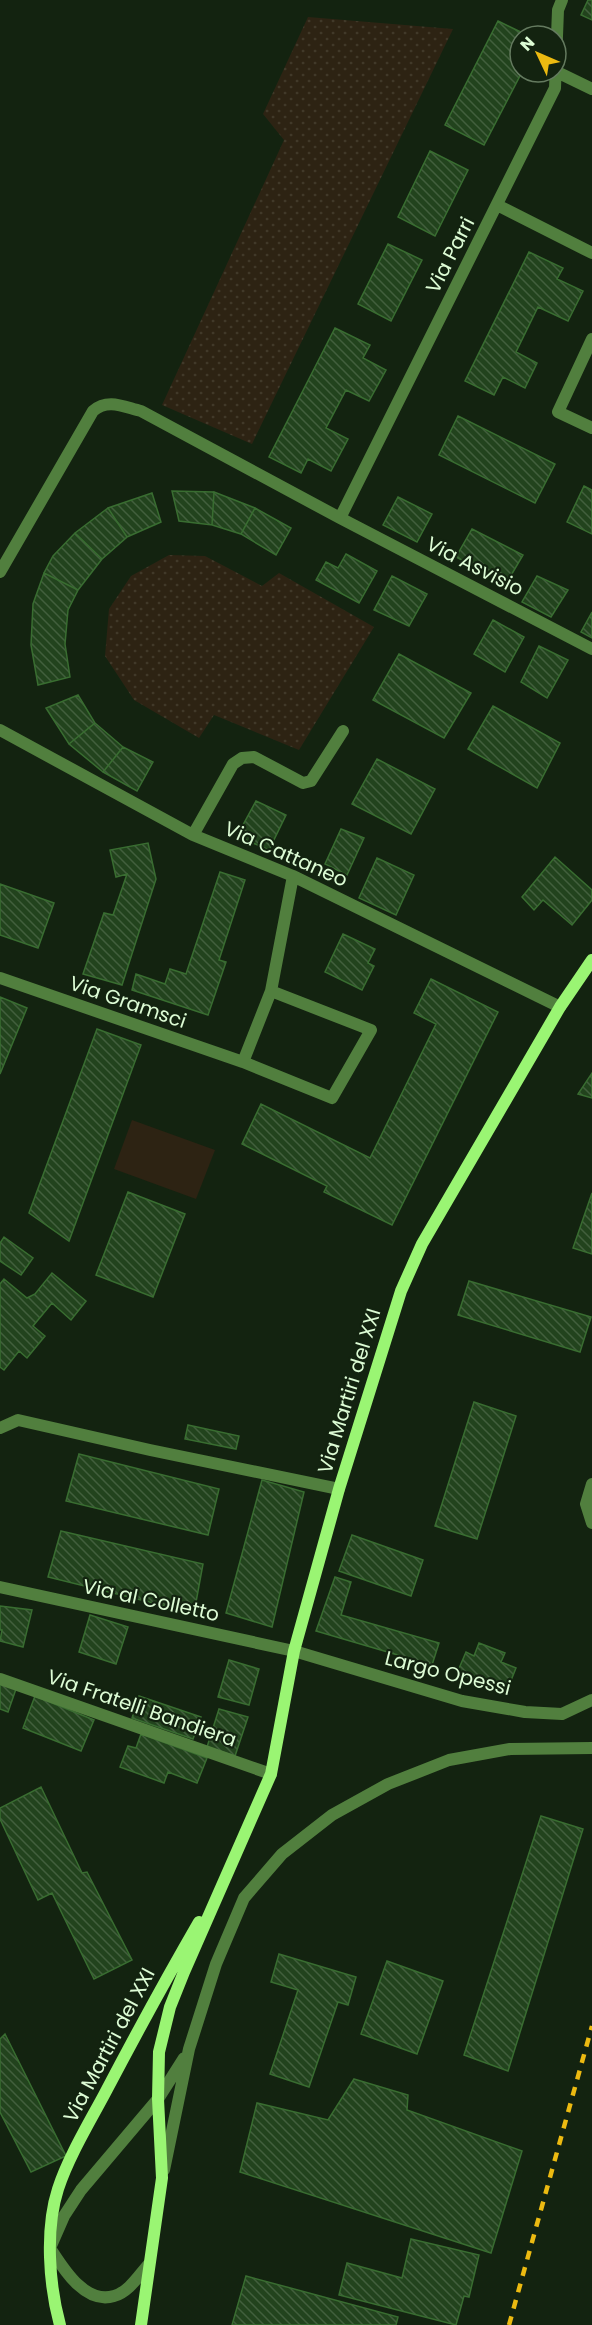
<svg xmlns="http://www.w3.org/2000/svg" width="592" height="2325" font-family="Poppins,sans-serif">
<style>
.green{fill:url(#green-dots)}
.pitch{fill:#2d2313}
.building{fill:url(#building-back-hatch);stroke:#396d31;stroke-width:1.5}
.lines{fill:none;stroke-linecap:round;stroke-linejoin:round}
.street{stroke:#517f3e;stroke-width:12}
.secondary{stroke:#9af573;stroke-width:12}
.rail{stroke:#ecba11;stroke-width:4.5;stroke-dasharray:9 8;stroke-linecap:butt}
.labels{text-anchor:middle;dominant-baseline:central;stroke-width:4.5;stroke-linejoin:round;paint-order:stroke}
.street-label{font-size:20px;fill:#ddfcd5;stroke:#132310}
</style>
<defs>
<pattern id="green-dots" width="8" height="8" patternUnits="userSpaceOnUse" patternTransform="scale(1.5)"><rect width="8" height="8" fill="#2d2313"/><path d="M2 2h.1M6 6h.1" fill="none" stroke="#413929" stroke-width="1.8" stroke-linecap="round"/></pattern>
<pattern id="building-back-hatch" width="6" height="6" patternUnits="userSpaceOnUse" patternTransform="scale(1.5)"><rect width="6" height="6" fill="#22431d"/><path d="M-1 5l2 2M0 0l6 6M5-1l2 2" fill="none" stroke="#425f3d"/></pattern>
</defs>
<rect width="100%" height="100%" fill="#132310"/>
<path class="green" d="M308 17 453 29 252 444 162 405 284 140 263 114Z
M169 555 205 556 262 586 279 573 374 627 299 750 214 715 199 738 134 700 105 656 109 609 131 576Z"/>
<path class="pitch" d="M132 1120 215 1150 196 1199 114 1169Z"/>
<path class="building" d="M588 0H592V20L581 15Z
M498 21 529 36H520V72H522L484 145 445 125Z
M430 151 468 170 435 236 398 217Z
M388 244 422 260 391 321 358 304Z
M529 252 563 268 557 279 583 291 568 321 538 307 516 352 537 363 525 388 503 377 494 395 465 381Z
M335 328 370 345 363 358 386 370 369 401 346 390 326 428 348 439 331 471 308 459 301 473 269 457Z
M458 416 555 464 535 503 439 455Z
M584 486 592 490V534L567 522Z
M172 491 214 492 212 525 179 521Z
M214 492 255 508 241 534 212 525Z
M152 493 161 522 127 537 108 508Z
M398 497 432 514 417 542 383 525Z
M108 508 127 537 102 559 75 533Z
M255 508 291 528 276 555 241 534Z
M472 529 523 555 506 584 456 557Z
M75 533 102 559 78 590 44 573 53 556Z
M346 554 377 571 359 603 316 580 326 562 338 568Z
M44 573 78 590 68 610 65 644 70 677 38 685 31 645 33 604Z
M392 576 427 594 409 626 374 610Z
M537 576 568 590 551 617 522 602Z
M592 612V638L581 632Z
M493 620 524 637 505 672 474 654Z
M539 646 568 660 547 698 521 682Z
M399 654 471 693 444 738 373 700Z
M78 695 95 723 69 744 46 708Z
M493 706 560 743 537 788 468 749Z
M95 723 123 747 103 772 69 744Z
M123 747 153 762 137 791 103 772Z
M377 759 435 789 411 834 352 804Z
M256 801 286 815 269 850 237 836Z
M341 829 364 838 347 875 325 864Z
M148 843 156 879 122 985 83 974 104 913 113 915 127 874 116 877 110 850Z
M555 857 592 890V900L572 925 543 900 534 910 522 897Z
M377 858 414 875 396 915 359 898Z
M220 872 245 880 219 960 226 962 208 1015 132 990 136 974 165 984 170 969 186 974Z
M0 884 54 903 38 948 0 935Z
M343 934 375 949 368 963 374 966 362 990 325 972Z
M431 979 498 1012 392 1225 324 1192 327 1186 242 1144 261 1104 370 1158 436 1024 414 1013Z
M0 997 27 1008 0 1074Z
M97 1029 141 1045 69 1241 29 1213Z
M592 1073V1098L578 1094Z
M128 1192 185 1214 153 1297 96 1275Z
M592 1193V1254L573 1248Z
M4 1237 33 1258 21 1275 0 1261V1243Z
M52 1273 86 1301 71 1320 52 1303 33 1326 45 1336 27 1358 19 1351 4 1370 0 1367V1284L4 1279 27 1298 35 1294Z
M469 1281 591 1317 580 1352 458 1315Z
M474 1402 516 1416 477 1539 435 1526Z
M188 1425 239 1436 236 1449 185 1439Z
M79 1454 219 1489 208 1535 66 1501Z
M262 1480 304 1492 272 1627 226 1613Z
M61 1531 203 1564 194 1613 48 1577Z
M352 1535 423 1560 411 1596 339 1571Z
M335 1577 351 1582 341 1615 439 1643 432 1665 316 1631Z
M0 1606 32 1610 23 1647 0 1641 2 1630H0Z
M90 1615 128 1627 116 1664 79 1652Z
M479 1643 505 1653 501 1662 516 1668 506 1693 457 1673 466 1652 474 1656Z
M229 1660 259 1669 249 1705 218 1697Z
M0 1684 16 1689 8 1712 0 1709Z
M35 1696 94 1720 81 1751 23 1728Z
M139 1696 201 1717 193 1739 132 1718Z
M219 1709 248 1717 235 1756 207 1747Z
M141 1734 207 1758 197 1783 168 1772 164 1783 120 1767 128 1746 136 1748Z
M41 1787 82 1873 87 1872 132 1960 94 1979 52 1893 38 1900 0 1819V1808Z
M541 1816 583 1829 508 2071 464 2055Z
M279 1954 356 1977 348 2005 338 2002 309 2087 270 2074 298 1990 271 1982Z
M387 1961 443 1981 417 2054 361 2034Z
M5 2034 66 2156 31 2172 0 2112V2039Z
M354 2079 408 2095 407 2110 522 2151 491 2253 240 2172 257 2103 328 2120Z
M411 2239 479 2255 469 2297 464 2296 456 2325 339 2295 347 2263 402 2278Z
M246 2276 398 2317 396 2325H232Z"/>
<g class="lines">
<path class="street" d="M557 72 592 89
M497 205 592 253
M592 339 558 412 592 428
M340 518 555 88 558 10 562 0
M0 572 93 411C108 398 124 407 141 411L340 518 592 649
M0 730 193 835 293 876 560 1007
M193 835 233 764 242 758 254 757 303 783 311 781 343 731
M0 978 243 1062 271 991 293 876
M243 1062 332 1098 371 1030 271 991
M0 1428 18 1420 150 1450 339 1489
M592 1484 586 1504 592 1523
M0 1587 294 1651 462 1701 525 1712 562 1714 592 1700
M0 1679 271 1774
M164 2170 189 2049 216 1964 244 1898 282 1854 332 1815 388 1784 449 1760 510 1749 592 1748
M149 2264C139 2275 129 2292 114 2296 85 2305 63 2268 50 2248L64 2216 81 2190 158 2099 184 2058"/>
<path class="secondary" d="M60 2325C49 2285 45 2229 58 2189 68 2158 89 2123 104 2095 135 2036 166 1979 199 1922
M141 2325 162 2178 158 2099 159 2052 170 2007 184 1972 271 1774 294 1651 339 1489 401 1291 422 1244 560 1007 592 960"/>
<path class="rail" d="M509 2325 592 2026"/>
</g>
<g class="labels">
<g class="street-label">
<text transform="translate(450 255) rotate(-63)">Via Parri</text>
<text transform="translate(475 566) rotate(27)">Via Asvisio</text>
<text transform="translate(286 854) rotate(24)">Via Cattaneo</text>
<text transform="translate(128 1002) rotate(19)">Via Gramsci</text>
<text transform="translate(349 1391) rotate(-73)">Via Martiri del XXI</text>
<text transform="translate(151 1600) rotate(12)">Via al Colletto</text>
<text transform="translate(448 1673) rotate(14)">Largo Opessi</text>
<text transform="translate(142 1708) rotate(19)">Via Fratelli Bandiera</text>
<text transform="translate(109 2045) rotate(-62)">Via Martiri del XXI</text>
</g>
</g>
<g transform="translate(538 54) rotate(314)"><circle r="28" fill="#132310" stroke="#647a5f" stroke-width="1.5"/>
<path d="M0-4.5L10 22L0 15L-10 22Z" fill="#ecba11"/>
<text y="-9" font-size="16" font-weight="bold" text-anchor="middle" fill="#ddfcd5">N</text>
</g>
</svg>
